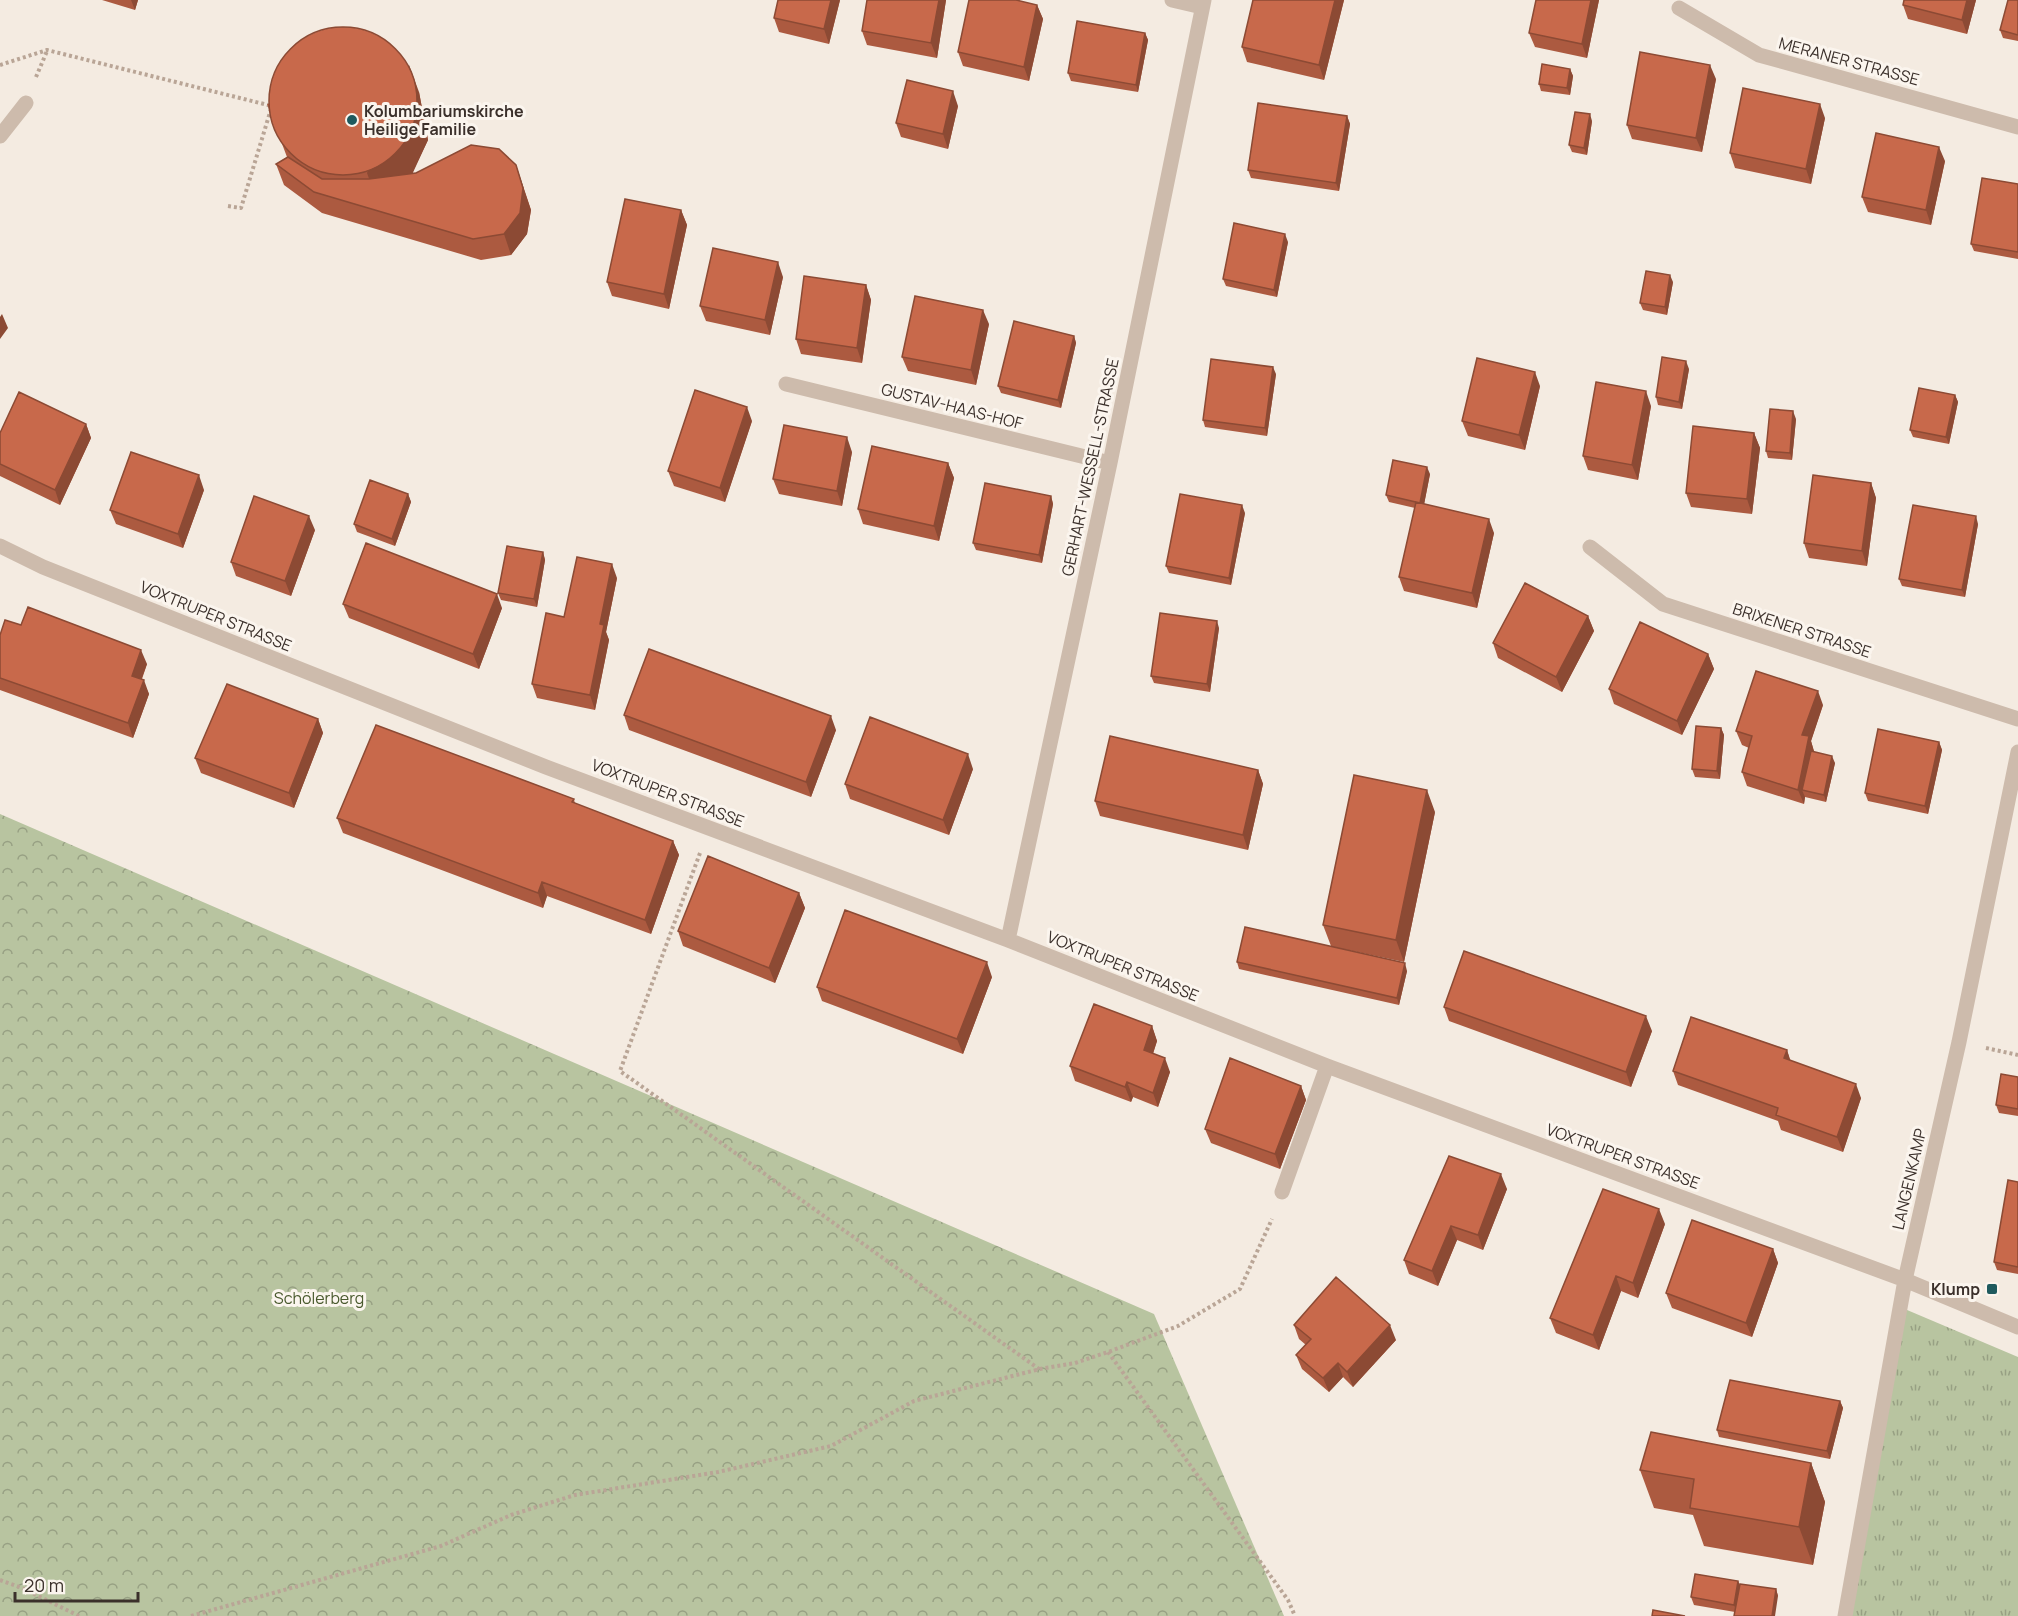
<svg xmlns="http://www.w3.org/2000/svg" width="2018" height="1616" font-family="Manrope,sans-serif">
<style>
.grass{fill:url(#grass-tufts)}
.forest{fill:url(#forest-crowns)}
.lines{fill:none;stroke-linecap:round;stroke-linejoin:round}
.path{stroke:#b9a596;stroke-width:4;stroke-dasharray:3 3;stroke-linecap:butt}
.minor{stroke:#cdbbac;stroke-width:15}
.wall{fill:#ac5a40}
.shaded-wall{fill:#8c4a34}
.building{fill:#c8694b;stroke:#8c4a34;stroke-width:1.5}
.poi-dot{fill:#1f5a5e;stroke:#fbf5ee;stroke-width:2}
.labels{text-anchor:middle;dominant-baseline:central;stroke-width:6;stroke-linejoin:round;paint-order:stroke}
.street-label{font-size:16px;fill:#3b302b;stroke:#fbf5ee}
.poi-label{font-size:16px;font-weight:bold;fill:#3b302b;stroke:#fbf5ee;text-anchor:start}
.park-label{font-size:16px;fill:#4a5a2e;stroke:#fbf5ee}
</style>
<defs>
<pattern id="grass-tufts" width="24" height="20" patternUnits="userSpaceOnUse" patternTransform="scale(1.5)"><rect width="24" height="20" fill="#b8c4a0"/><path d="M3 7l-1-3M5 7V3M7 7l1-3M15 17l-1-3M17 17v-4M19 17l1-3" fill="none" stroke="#97a083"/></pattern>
<pattern id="forest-crowns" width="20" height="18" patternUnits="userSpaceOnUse" patternTransform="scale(1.5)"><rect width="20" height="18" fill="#b8c4a0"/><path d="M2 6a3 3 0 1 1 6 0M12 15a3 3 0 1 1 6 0" fill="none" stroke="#97a083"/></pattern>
</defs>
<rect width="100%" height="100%" fill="#f4ebe1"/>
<path class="grass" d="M1900 1307 2018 1357V1616H1845Z"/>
<path class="forest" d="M0 814 1154 1314 1284 1616H0Z"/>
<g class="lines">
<path class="path" d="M0 65 47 50 272 106
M36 77 47 51
M228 206 241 208 271 109
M700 853 620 1071 1039 1369
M1986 1048 2018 1055
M1108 1352 1288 1600 1295 1616
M0 1580 22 1588 79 1616
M191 1616 441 1546 511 1515 575 1495 718 1472 831 1446 914 1401 1040 1369 1075 1363 1108 1352 1178 1326 1240 1289 1272 1219"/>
<path class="minor" d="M1172 0 1202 7
M1679 8 1759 55 2018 127
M0 136 26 103
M786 384 1110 463
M0 546 43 567 546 767 1008 940 1327 1066 1905 1280 2018 1327
M1590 547 1663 604 2018 719
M1008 940 1110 463 1204 0
M1282 1192 1327 1066
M1845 1616 1905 1280 1959 1042 2018 752"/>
</g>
<path class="wall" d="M102 0H138L135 10Z
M840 0 829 44 779 32 774 18Z
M867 0H946L937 58 867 45 862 31Z
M1253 0H1344L1324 80 1247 62 1242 47Z
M1536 0H1599L1587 58 1535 47 1529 33Z
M1904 0H1976L1967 34 1908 19 1903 5Z
M2018 0V41L2003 38 2000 30Z
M1037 5 1043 19 1029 81 963 66 958 52Z
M1145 33 1148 40 1138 92 1071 81 1068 73Z
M1570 69 1573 76 1570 95 1541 91 1539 84Z
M1716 79 1702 152 1632 139 1627 125Z
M419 92 428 140 412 173 516 165 531 210 527 234 511 255 481 260 322 213 284 185 276 164 287 157 267 104Z
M958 106 948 149 901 137 896 123Z
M1347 116 1350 124 1339 191 1251 178 1248 170Z
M1825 118 1811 184 1735 168 1730 153Z
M1592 121 1587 155 1572 152 1569 145Z
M1945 161 1931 225 1868 212 1862 197Z
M2018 184V259L1974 251 1971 244Z
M681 210 687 225 669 309 612 296 607 282Z
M1288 242 1277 297 1226 286 1223 279Z
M783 277 770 335 706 321 700 306Z
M1673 282 1667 315 1643 310 1640 303Z
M866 285 871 300 862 363 801 354 796 339Z
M989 324 976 385 908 371 902 357Z
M1074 336 1076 343 1061 408 1001 393 998 386Z
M1689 369 1682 409 1658 405 1656 397Z
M1276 374 1267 436 1205 427 1203 420Z
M1540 386 1525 450 1468 436 1462 421Z
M1955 395 1958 402 1949 444 1913 437 1910 430Z
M1651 406 1638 480 1588 470 1583 456Z
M1796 419 1792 460 1768 458 1766 451Z
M752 421 725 502 674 486 668 471Z
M86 424 91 438 60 505 0 476V433Z
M1754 433 1760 448 1752 514 1691 507 1686 493Z
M852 452 842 506 779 494 773 479Z
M948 463 954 478 939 541 863 524 858 509Z
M1430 474 1424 504 1494 533 1477 608 1404 591 1399 577 1415 508 1389 502 1386 495Z
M1871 483 1876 498 1867 566 1809 558 1804 543Z
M204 490 183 548 116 524 110 510Z
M408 494 411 502 395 546 357 532 354 524Z
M1051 496 1053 504 1042 563 976 550 973 543Z
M1245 513 1231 585 1169 573 1166 566Z
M1978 524 1965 597 1902 586 1899 579Z
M315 530 291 596 236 576 231 562Z
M543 552 545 560 537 607 501 600 498 593Z
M617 578 606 632 609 640 595 710 537 698 532 684 564 617Z
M343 604 502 608 479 669 349 618Z
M1588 616 1594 631 1562 692 1498 658 1493 643Z
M1219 628 1210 692 1154 683 1151 676Z
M0 635 147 664 142 679 149 694 133 738 0 690Z
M1708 654 1714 669 1682 735 1614 704 1609 689Z
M1823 705 1811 741 1814 752 1835 763 1826 802 1805 797 1804 804 1747 786 1742 772 1749 748 1742 745 1736 731Z
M624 715 836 730 811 797 629 730Z
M318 719 323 733 294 808 201 773 195 758Z
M1721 728 1724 735 1720 779 1695 777 1692 769Z
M1939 742 1942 750 1928 814 1868 801 1865 793Z
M973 769 949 835 850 799 845 784Z
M1258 770 1263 784 1248 850 1100 816 1095 801Z
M574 799 575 804 673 841 679 855 651 934 547 896 543 908 343 833 337 818Z
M1435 812 1404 962 1343 949 1407 971 1399 1005 1239 969 1237 962 1331 946 1323 925Z
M799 893 805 908 775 983 683 946 678 931Z
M992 977 963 1054 822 1001 817 987Z
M1444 1007 1652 1031 1631 1087 1449 1021Z
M1152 1026 1157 1041 1153 1054 1170 1072 1158 1107 1133 1097 1131 1102 1075 1081 1070 1066Z
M1787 1050 1790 1061 1861 1098 1843 1152 1781 1130 1778 1121 1678 1085 1673 1071Z
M2018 1077V1116L1999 1113 1996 1105Z
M1301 1086 1306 1100 1280 1169 1211 1143 1205 1129Z
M1449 1156 1507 1189 1483 1250 1457 1240 1438 1286 1409 1274 1404 1260Z
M2018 1182V1274L1997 1270 1994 1262Z
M1665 1224 1638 1298 1621 1291 1599 1350 1556 1333 1550 1318Z
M1773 1249 1778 1263 1752 1337 1672 1308 1666 1293Z
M1294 1325 1396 1340 1353 1387 1343 1377 1329 1392 1302 1369 1296 1355 1306 1345 1299 1339Z
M1840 1401 1843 1408 1830 1459 1719 1437 1717 1430Z
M1811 1463 1825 1502 1813 1565 1704 1546 1693 1515 1654 1508 1640 1470Z
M1738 1581 1740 1585 1776 1589 1778 1596 1735 1612 1694 1605 1691 1597Z"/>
<path class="shaded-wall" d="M131 0H138L135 10Z
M831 0H840L829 44 824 29Z
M939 0H946L937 58 931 43Z
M1335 0H1344L1324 80 1319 65Z
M1591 0H1599L1587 58 1582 44Z
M1967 0H1976L1967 34 1962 20Z
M1037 5 1043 19 1029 81 1024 67Z
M1145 33 1148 40 1138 92 1136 85Z
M409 65 419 92 428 140 410 179 377 201 367 173Z
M1710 65 1716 79 1702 152 1696 138Z
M1570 69 1573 76 1570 95 1567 88Z
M953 91 958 106 948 149 943 134Z
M1820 104 1825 118 1811 184 1806 169Z
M1590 114 1592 121 1587 155 1584 148Z
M1347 116 1350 124 1339 191 1336 183Z
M1939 147 1945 161 1931 225 1926 210Z
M516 165 531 210 527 234 511 255 504 234Z
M681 210 687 225 669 309 664 294Z
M1285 234 1288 242 1277 297 1274 290Z
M778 262 783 277 770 335 765 320Z
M1670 275 1673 282 1667 315 1665 307Z
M866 285 871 300 862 363 857 348Z
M983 310 989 324 976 385 971 370Z
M2 314 8 328 0 339V317Z
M1074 336 1076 343 1061 408 1058 400Z
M1686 361 1689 369 1682 409 1679 402Z
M1273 367 1276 374 1267 436 1265 428Z
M1535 372 1540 386 1525 450 1519 435Z
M1646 391 1651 406 1638 480 1632 465Z
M1955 395 1958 402 1949 444 1946 437Z
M747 407 752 421 725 502 720 488Z
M1793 411 1796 419 1792 460 1790 453Z
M86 424 91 438 60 505 55 490Z
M1754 433 1760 448 1752 514 1747 499Z
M847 437 852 452 842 506 837 491Z
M948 463 954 478 939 541 934 526Z
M1427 467 1430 474 1423 510 1420 503Z
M199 475 204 490 183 548 178 534Z
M1871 483 1876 498 1867 566 1862 551Z
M408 494 411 502 395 546 392 539Z
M1051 496 1053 504 1042 563 1039 555Z
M1242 505 1245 513 1231 585 1229 578Z
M309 516 315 530 291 596 285 581Z
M1976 516 1978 524 1965 597 1962 590Z
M1489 519 1494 533 1477 608 1472 593Z
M543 552 545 560 537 607 534 599Z
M612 564 617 578 606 632 609 640 595 710 590 695 600 624Z
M497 594 502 608 479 669 473 654Z
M1588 616 1594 631 1562 692 1556 677Z
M1217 621 1219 628 1210 692 1207 684Z
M141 650 147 664 137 691 132 676Z
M1708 654 1714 669 1682 735 1677 721Z
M144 680 149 694 133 738 128 723Z
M1818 691 1823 705 1811 741 1814 751 1806 791 1802 790 1805 797 1804 804 1798 790 1802 735Z
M831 716 836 730 811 797 806 782Z
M318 719 323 733 294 808 289 793Z
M1721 728 1724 735 1720 779 1717 771Z
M1939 742 1942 750 1928 814 1925 806Z
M968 754 973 769 949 835 943 820Z
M1832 756 1835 763 1826 802 1824 795Z
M1258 770 1263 784 1248 850 1243 835Z
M1427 790 1435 812 1404 962 1396 940Z
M673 841 679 855 651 934 645 920Z
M542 882 547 896 543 908 538 893Z
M799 893 805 908 775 983 769 968Z
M987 962 992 977 963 1054 957 1039Z
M1405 963 1407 971 1399 1005 1397 998Z
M1646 1016 1652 1031 1631 1087 1626 1072Z
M1152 1026 1157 1041 1149 1065 1144 1050Z
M1787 1050 1792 1065 1784 1058Z
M1165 1058 1170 1072 1158 1107 1153 1093Z
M1127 1082 1133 1097 1131 1102 1125 1087Z
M1856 1084 1861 1098 1843 1152 1837 1137Z
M1301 1086 1306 1100 1280 1169 1275 1154Z
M1501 1174 1507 1189 1483 1250 1478 1235Z
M1659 1209 1665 1224 1638 1298 1633 1283Z
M1451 1226 1457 1240 1438 1286 1432 1271Z
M1773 1249 1778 1263 1752 1337 1746 1323Z
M1616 1276 1621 1291 1599 1350 1593 1335Z
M1390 1325 1396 1340 1353 1387 1347 1372Z
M1338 1363 1343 1377 1329 1392 1323 1378Z
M1840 1401 1843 1408 1830 1459 1827 1451Z
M1811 1463 1825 1502 1813 1565 1799 1527Z
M1738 1581 1741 1588 1737 1612 1734 1605Z
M1776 1589 1778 1596 1775 1616H1772Z"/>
<path class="building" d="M778 0H831L824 29 774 18Z
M867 0H939L931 43 862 31Z
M969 0H1016L1037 5 1024 67 958 52Z
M1253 0H1335L1319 65 1242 47Z
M1536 0H1591L1582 44 1529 33Z
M1904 0H1967L1962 20 1903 5Z
M2008 0H2018V35L2000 30Z
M1077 21 1145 33 1136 85 1068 73Z
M269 101a74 74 0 1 1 148 0a74 74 0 1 1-148 0Z
M1640 52 1710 65 1696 138 1627 125Z
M1542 64 1570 69 1567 88 1539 84Z
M907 80 953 91 943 134 896 123Z
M1743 88 1820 104 1806 169 1730 153Z
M1258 103 1347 116 1336 183 1248 170Z
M1575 112 1590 114 1584 148 1569 145Z
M1876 133 1939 147 1926 210 1862 197Z
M471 145 499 149 516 165 523 188 520 213 504 234 473 239 314 192 276 164 288 157 322 179H369L416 173Z
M1982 178 2018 184V252L1971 244Z
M625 199 681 210 664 294 607 282Z
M1234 223 1285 234 1274 290 1223 279Z
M713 248 778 262 765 320 700 306Z
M1646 271 1670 275 1665 307 1640 303Z
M804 276 866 285 857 348 796 339Z
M915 296 983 310 971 370 902 357Z
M1014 321 1074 336 1058 400 998 386Z
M1662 357 1686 361 1679 402 1656 397Z
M1477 358 1535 372 1519 435 1462 421Z
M1211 359 1273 367 1265 428 1203 420Z
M1596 382 1646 391 1632 465 1583 456Z
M1919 388 1955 395 1946 437 1910 430Z
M695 390 747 407 720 488 668 471Z
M19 392 86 424 55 490 0 464V433Z
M1770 409 1793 411 1790 453 1766 451Z
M784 425 847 437 837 491 773 479Z
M1693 426 1754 433 1747 499 1686 493Z
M872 446 948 463 934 526 858 509Z
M131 452 199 475 178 534 110 510Z
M1393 460 1427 467 1420 503 1386 495Z
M1813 475 1871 483 1862 551 1804 543Z
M370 480 408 494 392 539 354 524Z
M985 483 1051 496 1039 555 973 543Z
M1180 494 1242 505 1229 578 1166 566Z
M254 496 309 516 285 581 231 562Z
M1416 502 1489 519 1472 593 1399 577Z
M1913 505 1976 516 1962 590 1899 579Z
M366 543 497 594 473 654 343 604Z
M507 546 543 552 534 599 498 593Z
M577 557 612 564 600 624 604 625 590 695 532 684 546 613 564 617Z
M1525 583 1588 616 1556 677 1493 643Z
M28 607 141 650 132 676 144 680 128 723 0 678V635L5 620 21 625Z
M1160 613 1217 621 1207 684 1151 676Z
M1640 622 1708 654 1677 721 1609 689Z
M649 649 831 716 806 782 624 715Z
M1756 671 1818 691 1802 735 1809 736 1798 790 1742 772 1752 736 1736 731Z
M227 684 318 719 289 793 195 758Z
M870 717 968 754 943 820 845 784Z
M376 725 574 799 572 802 673 841 645 920 542 882 538 893 337 818Z
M1696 726 1721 728 1717 771 1692 769Z
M1878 729 1939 742 1925 806 1865 793Z
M1110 736 1258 770 1243 835 1095 801Z
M1811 751 1832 756 1824 795 1802 790Z
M1354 775 1427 790 1396 940 1323 925Z
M708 856 799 893 769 968 678 931Z
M845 910 987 962 957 1039 817 987Z
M1245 927 1405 963 1397 998 1237 962Z
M1464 951 1646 1016 1626 1072 1444 1007Z
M1094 1004 1152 1026 1144 1050 1165 1058 1153 1093 1127 1082 1125 1087 1070 1066Z
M1691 1017 1787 1050 1784 1058 1856 1084 1837 1137 1776 1115 1778 1108 1673 1071Z
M1230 1058 1301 1086 1275 1154 1205 1129Z
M2001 1074 2018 1077V1109L1996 1105Z
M1449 1156 1501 1174 1478 1235 1451 1226 1432 1271 1404 1260Z
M2008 1180 2018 1182V1267L1994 1262Z
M1603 1189 1659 1209 1633 1283 1616 1276 1593 1335 1550 1318Z
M1692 1220 1773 1249 1746 1323 1666 1293Z
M1336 1277 1390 1325 1347 1372 1338 1363 1323 1378 1296 1355 1311 1339 1294 1325Z
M1730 1380 1840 1401 1827 1451 1717 1430Z
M1651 1432 1811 1463 1799 1527 1690 1508 1694 1479 1640 1470Z
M1695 1574 1738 1581 1734 1605 1691 1597Z
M1740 1584 1776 1589 1772 1616H1734Z
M1653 1610 1685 1616H1652Z"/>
<g class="poi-dot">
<circle cx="352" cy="120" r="6"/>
<rect x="1986" y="1283" width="12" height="12" rx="3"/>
</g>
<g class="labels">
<g class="street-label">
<text transform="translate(1849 61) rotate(15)">MERANER STRASSE</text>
<text transform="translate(952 406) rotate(14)">GUSTAV-HAAS-HOF</text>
<text transform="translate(1090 467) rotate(-78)">GERHART-WESSELL-STRASSE</text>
<text transform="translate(216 616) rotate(22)">VOXTRUPER STRASSE</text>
<text transform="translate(1802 630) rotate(18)">BRIXENER STRASSE</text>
<text transform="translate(668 793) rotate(21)">VOXTRUPER STRASSE</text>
<text transform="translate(1123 966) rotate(22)">VOXTRUPER STRASSE</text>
<text transform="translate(1623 1156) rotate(20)">VOXTRUPER STRASSE</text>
<text transform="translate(1909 1179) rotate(-77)">LANGENKAMP</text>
</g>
<g class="poi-label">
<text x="364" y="111">Kolumbariumskirche<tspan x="364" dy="18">Heilige Familie</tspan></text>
<text x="1980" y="1289" text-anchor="end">Klump</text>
</g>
<g class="park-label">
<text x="319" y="1298">Schölerberg</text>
</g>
</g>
<path d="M15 1592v9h123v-9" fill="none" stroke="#3b302b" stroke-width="3"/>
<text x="24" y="1592" font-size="18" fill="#3b302b" stroke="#fbf5ee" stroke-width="4.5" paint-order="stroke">20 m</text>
</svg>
